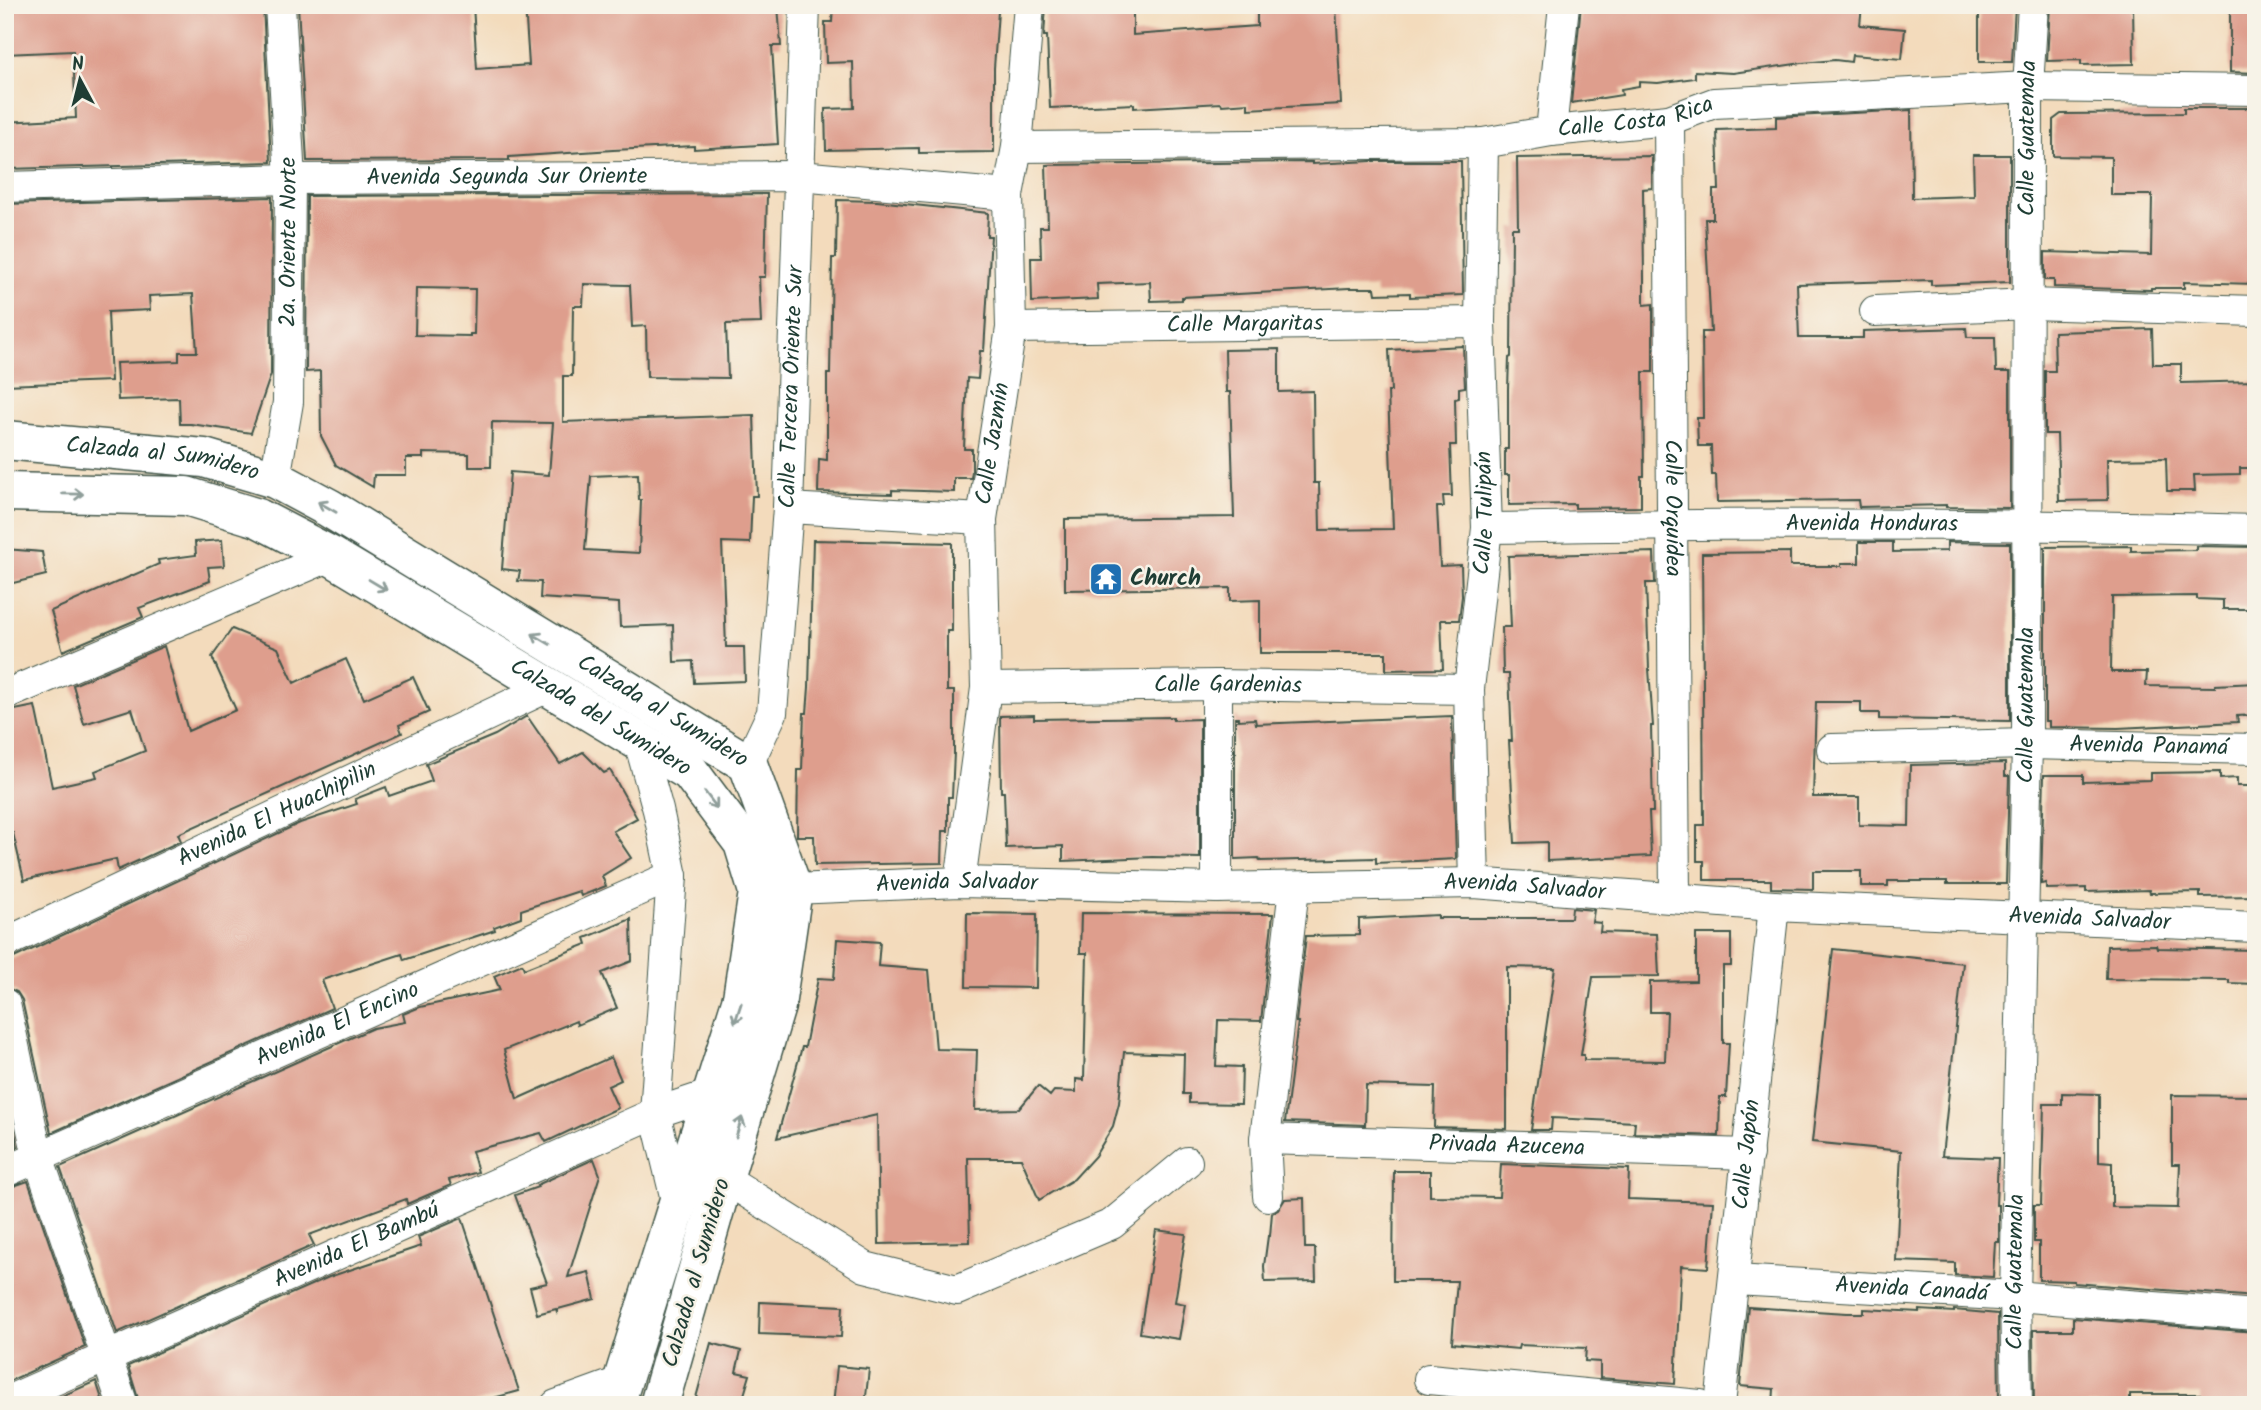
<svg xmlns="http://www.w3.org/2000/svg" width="2261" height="1410" font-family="Kalam,sans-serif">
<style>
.building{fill:#de9e8d;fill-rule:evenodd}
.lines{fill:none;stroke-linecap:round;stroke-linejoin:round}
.minor-casing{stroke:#3f5548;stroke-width:32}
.major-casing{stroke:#3f5548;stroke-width:41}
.minor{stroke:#fff;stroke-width:30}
.major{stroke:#fff;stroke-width:38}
.oneway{stroke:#8f9e9a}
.labels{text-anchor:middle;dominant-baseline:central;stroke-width:5;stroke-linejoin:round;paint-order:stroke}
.street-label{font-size:23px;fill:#1f3d34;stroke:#f7f3e8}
.poi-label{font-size:23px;font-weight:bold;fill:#1f3d34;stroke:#f7f3e8;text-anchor:start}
</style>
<rect width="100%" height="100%" fill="#f7f3e8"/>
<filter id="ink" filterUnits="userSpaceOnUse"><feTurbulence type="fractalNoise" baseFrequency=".0143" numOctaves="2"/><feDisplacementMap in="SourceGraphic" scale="14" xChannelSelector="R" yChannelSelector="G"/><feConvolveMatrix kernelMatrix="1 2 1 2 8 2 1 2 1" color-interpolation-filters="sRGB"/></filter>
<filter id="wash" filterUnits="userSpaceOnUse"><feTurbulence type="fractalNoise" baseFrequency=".00686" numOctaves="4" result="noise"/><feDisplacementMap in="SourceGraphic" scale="28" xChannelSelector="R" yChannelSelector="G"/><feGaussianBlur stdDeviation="1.57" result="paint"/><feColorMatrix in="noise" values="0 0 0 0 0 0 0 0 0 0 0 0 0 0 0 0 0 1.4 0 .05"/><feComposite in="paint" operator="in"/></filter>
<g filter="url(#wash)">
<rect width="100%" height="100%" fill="#f3dbbc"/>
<g id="blocks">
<path class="building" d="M5 5H263L271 162 5 169V122L76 118 73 51 5 54Z
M298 5H473L477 69 529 65 525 5H778L781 46H772L778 144 694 149V146L613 150 509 157V160L307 161Z
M833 5H888V11H935V5H987L988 11H998L994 68V152L919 153V148L826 150 825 109 854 108 853 62 826 63 825 22H832Z
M1046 5H1133V35L1257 26V5H1336L1341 104 1248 109V103L1222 105 1221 103 1134 108V104L1050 108 1047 36H1044Z
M1581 5H1862L1860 25 1905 29 1902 59 1852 55 1851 62 1835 60 1802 63 1733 73 1695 71V78L1658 83 1639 82V86L1621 89 1622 95 1571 103Z
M1979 5H2015L2012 62H1979Z
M2050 5H2133L2134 64 2081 65V60L2047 61Z
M2230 5H2256V73L2230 72Z
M2184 108H2256V284L2184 282V288H2151V290L2054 287V280H2045V252L2151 255 2152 195H2111V157L2053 156V120L2061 114 2184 113Z
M1911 110 1912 198 1974 196 1973 155H2010V282L1931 285V280L1797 284 1799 338H1863V331L1966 328 1967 337H1995L1996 372H2010V508L1946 507V505L1859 507 1858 500 1717 502 1716 475H1712L1711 446H1698L1697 418H1703L1702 332H1711L1705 219H1713V190H1719L1717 130 1776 128V117Z
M1652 156V188L1643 189 1644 279V305L1653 304V372H1643L1644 476H1641V507L1575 508V504L1509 505V475H1505V449H1508V389L1509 358 1511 357 1512 228H1518L1517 158Z
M1372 161H1461L1463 295 1410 297V293L1376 294 1375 288H1349L1182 297V300L1151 301 1150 282 1097 284 1098 299 1032 302 1031 258H1041L1040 227H1048L1046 165 1312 162V164Z
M767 194 765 277H759L761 323 726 324 728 378 647 377 646 326 632 327 630 285 584 284 583 306H573L572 376H563V422L754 415 757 496H752L750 543 722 542 726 647H744L745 681 694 683 693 661 674 662 673 625 620 627 619 603 540 598 541 582 518 581 520 571 502 569 510 472 549 475 553 423 492 422 491 467H469V454L423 453V458H406V475H374L373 487 336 465 321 436 320 371 306 372 307 196ZM416 288 475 289 474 334H470V336L415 335ZM638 474 639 500H641L639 553 585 550 591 476Z
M272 197 271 374 251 433 191 424H180L179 398 118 400 116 363 179 361V352H197L193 294 149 296 150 310 108 312 111 381 5 385V204Z
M837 200 877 201 988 213 987 236H991L984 351H980L978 379 967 378 964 449H972V471L971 478H954V492L892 490V494L818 492 819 459 827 460V374H830L832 258H836Z
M2152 329 2153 364H2181V383L2256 381V468H2240V474L2194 475 2195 491H2167L2166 458 2107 459 2108 500 2059 501 2057 434H2045V371H2055L2054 332Z
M1463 346 1465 387 1459 388V398L1455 399 1456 445H1450L1452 496H1443L1444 507H1437L1440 566 1461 565 1462 596 1459 620H1441L1443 669 1386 670V653H1260V600L1230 601V588L1065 590V519L1234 517 1230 392H1226L1225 350 1279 349V392L1313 391 1314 483H1319L1320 530 1393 529 1388 391H1391L1389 350Z
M222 540 224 566 208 567 210 581 139 608 143 617 63 651 51 611 159 564 158 560 196 555 195 542Z
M813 540 952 543V631H947V691H954V752L952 797H948V831H943L942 863 815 865 814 836H797L798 770H802L804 713H807L809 687Z
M1859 542H1893V552L1947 551V542L2010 543V721L1879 719V713H1861V702H1816L1813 797H1859V825L1909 826 1910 765 2005 763V776H2009L2006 884H1947V881H1888V886H1861V871H1813V889L1771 888V880H1704V861H1697V825H1704L1702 553 1790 552V566H1841V563H1859Z
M2131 546V551L2196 550V546L2256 547V609H2223V600L2197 599V596L2112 597 2111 672H2147L2146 686 2215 687V685L2256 683V715L2237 716 2238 722 2118 728 2049 727V721H2045V547Z
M5 549 42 552 46 575 5 585Z
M1654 552 1655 583H1646L1649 669 1653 726H1651L1653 812H1649L1651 856 1547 861V842L1515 843 1509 741H1512L1509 674H1503L1502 627H1511L1508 556Z
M232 629 278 648 294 683 346 659 364 699 413 677 429 712 399 725 402 733 178 834 181 841 118 870 116 859 24 880 13 833 5 835V712L35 706 52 787 97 777 95 771 145 751 132 709 84 724 73 685 164 646 188 731 236 710 212 657Z
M1034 715V719L1173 717V720L1200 719V858L1152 857 1063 861V846L1006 848 1004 792H1001L1000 716Z
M527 716 560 764 583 752 604 773 610 770 637 818 613 831 631 858 602 876 606 886 581 896 579 891 521 910V917L494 927 495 930 404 960 402 954 322 980 332 1008 51 1133 22 1000 17 992 5 987V960L12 959 300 823 357 804 355 799 386 787 389 796 432 781 426 764 495 735Z
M1452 716 1456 859 1376 863V858L1260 861 1259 858 1235 859V717H1238V720L1255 719 1256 724Z
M2220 772V779L2237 778V786H2256V896L2200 897V892L2150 893 2149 890 2086 892V888L2046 889V883L2041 884 2044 775H2083V782L2151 780V773Z
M1572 908 1594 910 1592 922 1601 923 1600 932 1657 934 1659 976 1593 977 1581 1055H1584V1060L1665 1061 1667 1012H1650V982L1696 981V934H1731V966H1723V1043H1729L1726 1097H1720L1719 1136 1634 1133 1635 1122 1552 1118 1551 1130H1531L1555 968 1507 967V1129L1434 1127 1435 1087 1366 1085 1365 1125 1285 1122 1298 1022H1296L1306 936 1359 935V919L1438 915V918H1571Z
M967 913 1037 914 1036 988 966 987Z
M1081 913 1273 914 1261 1021 1218 1020 1216 1066 1242 1067 1241 1104 1189 1103V1094H1183L1184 1054 1124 1052 1119 1103 1113 1126 1095 1156 1074 1179 1039 1200 1021 1158H968L970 1242 879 1244 877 1115 777 1138 802 1047H805L818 978 834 979 837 939 880 942 878 966 929 970 936 1049 977 1050 975 1110 1019 1109 1038 1086 1050 1096 1054 1091 1076 1092V1079L1084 1080 1087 953H1080Z
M631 919 632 961 602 973 617 1008 577 1025 576 1021 504 1050 517 1099 611 1057 621 1080 608 1086 618 1108 546 1142 541 1133 472 1151 478 1172 449 1180 451 1185 407 1204 406 1199 309 1235 314 1245 117 1333 60 1167 373 1028 405 1022 403 1014 420 1007 500 990 494 976 522 964 524 969 587 944 585 938Z
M2156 945 2157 948 2256 950V984L2229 983V980L2106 979 2107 946Z
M1833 949 1963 963 1942 1156 1998 1158 1996 1205H1999V1242H1995L1993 1277 1955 1275V1263L1896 1261 1901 1151 1812 1142Z
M5 1088 18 1147 5 1153Z
M2062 1093 2099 1094V1162L2112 1163V1207L2178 1208 2180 1164H2172V1095L2252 1096V1098H2256V1297L2074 1283V1281L2039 1280V1242H2034V1205H2041L2044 1104H2062Z
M594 1159 600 1175 568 1277 589 1272 595 1299 558 1309 557 1312 556 1309 537 1314 530 1287 547 1283 515 1195 538 1187 537 1185Z
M1501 1164 1629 1169 1628 1199 1713 1202 1708 1268 1681 1266 1675 1384 1600 1378V1362L1585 1361 1586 1348 1519 1345 1518 1349 1452 1343 1457 1281H1393L1394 1171H1430V1196L1499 1197Z
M28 1181 85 1347 5 1383V1189Z
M1304 1198 1305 1248H1315L1316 1281 1265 1282 1264 1266 1268 1236H1270L1272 1213 1278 1210 1285 1199Z
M462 1218 519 1391 468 1405H140L128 1366 329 1277 421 1246 418 1237Z
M1156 1230 1186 1234 1175 1302 1185 1304 1179 1339 1140 1333Z
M760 1302 843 1306 841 1337 759 1334Z
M1748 1307 1847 1313H1864V1309L1919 1312V1310L1954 1312V1310L1998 1314 1999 1405H1773L1774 1389 1740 1386Z
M2073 1318 2256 1332V1405H2200V1394H2130V1405H2034L2033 1330H2073Z
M711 1343 741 1351 736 1372 750 1375 741 1405H694Z
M837 1366 869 1369 865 1405H833Z
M96 1381 104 1405H42Z"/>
</g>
</g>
<g filter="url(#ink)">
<use href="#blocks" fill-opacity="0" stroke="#3f5548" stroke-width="2"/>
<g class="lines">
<g class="minor-casing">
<g id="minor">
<path id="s1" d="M1669 120 1675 897"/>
<path d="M1551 131 1564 5"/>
<path id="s2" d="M1017 147 1483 143 1551 131 1669 120 1714 103 2028 87 2256 90"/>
<path id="s3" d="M5 187 290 179 800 176 1008 195"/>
<path d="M1875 311 2029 304 2256 311"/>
<path id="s4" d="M1011 328 1480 322"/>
<path id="s5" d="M275 479 288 402 290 179 280 5"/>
<path d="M788 508 982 519"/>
<path id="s6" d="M1487 528C1743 523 1999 523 2256 530"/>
<path id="s7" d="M986 688 1217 685 1469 689"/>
<path d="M5 695 331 556"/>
<path d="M639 741 658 810 672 876 655 1113 677 1204"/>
<path id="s8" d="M1832 749 2027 744 2256 749"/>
<path id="s9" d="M748 764 772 713 788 508 805 5"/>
<path id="s10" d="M960 882 986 688 982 519 1011 328 1008 195 1017 147 1029 5"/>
<path id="s11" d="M1474 883 1469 689 1487 528 1480 322 1483 143"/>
<path d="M1217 888V685"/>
<path id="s12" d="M793 889 960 882 1217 888 1474 883 1774 906 2256 927"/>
<path id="s13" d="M5 943 548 687"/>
<path d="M5 1004 38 1157 123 1405"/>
<path id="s14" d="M1265 1139 1748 1154"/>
<path id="s15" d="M5 1172 672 876"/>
<path d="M724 1178 865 1267 957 1290 1112 1224 1187 1162"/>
<path d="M1268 1196 1265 1139 1294 888"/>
<path id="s16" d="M1735 1280 2015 1296 2256 1315"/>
<path d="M1429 1379 1700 1405"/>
<path id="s17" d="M5 1402 655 1113 712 1094"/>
<path d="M556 1405 622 1381"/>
<path id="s18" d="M1720 1405 1774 906"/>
<path id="s19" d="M2017 1405 2015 1296 2027 744 2028 87 2033 5"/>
</g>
</g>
<g class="major-casing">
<g id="major">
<path id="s20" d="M5 440 204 458 275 479 329 508 748 764 793 889 776 1006 724 1178 659 1405"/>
<path id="s21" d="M5 492 186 496 258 518 331 556 690 772 743 843 758 892 742 998 615 1405"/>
</g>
</g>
<use href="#minor" class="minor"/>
<use href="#major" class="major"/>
</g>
<defs><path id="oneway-shaft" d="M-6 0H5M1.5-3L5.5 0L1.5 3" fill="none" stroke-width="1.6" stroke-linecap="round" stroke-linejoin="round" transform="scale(1.75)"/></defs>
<g class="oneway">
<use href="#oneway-shaft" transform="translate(73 494) rotate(1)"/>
<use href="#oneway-shaft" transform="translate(327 507) rotate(-150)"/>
<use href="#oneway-shaft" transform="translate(378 585) rotate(31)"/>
<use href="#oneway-shaft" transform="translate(541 639) rotate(-149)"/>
<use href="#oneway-shaft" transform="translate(711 800) rotate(53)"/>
<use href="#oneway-shaft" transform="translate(738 1013) rotate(108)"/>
<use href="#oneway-shaft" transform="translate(739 1127) rotate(-73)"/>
</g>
</g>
<defs>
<g id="temple-square" transform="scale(1.75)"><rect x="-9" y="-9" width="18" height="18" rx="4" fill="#1f6fb2" stroke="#f7f3e8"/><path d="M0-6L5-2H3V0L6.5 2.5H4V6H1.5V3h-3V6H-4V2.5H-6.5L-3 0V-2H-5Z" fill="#fff"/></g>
</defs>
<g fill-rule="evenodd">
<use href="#temple-square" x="1106" y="579"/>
</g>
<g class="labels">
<g class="street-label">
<text stroke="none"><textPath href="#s2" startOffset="621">Calle Costa Rica</textPath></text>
<text stroke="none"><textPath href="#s19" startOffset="1267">Calle Guatemala</textPath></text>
<text stroke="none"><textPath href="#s3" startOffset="502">Avenida Segunda Sur Oriente</textPath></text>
<text stroke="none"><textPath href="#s5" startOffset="238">2a. Oriente Norte</textPath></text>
<text stroke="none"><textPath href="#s4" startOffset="234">Calle Margaritas</textPath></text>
<text stroke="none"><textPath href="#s9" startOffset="383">Calle Tercera Oriente Sur</textPath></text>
<text stroke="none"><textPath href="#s10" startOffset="441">Calle Jazmín</textPath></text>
<text stroke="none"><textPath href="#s20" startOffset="159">Calzada al Sumidero</textPath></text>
<text stroke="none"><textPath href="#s1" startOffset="388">Calle Orquídea</textPath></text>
<text stroke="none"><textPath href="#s11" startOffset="371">Calle Tulipán</textPath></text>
<text stroke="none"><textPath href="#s6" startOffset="385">Avenida Honduras</textPath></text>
<text stroke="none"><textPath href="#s7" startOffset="242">Calle Gardenias</textPath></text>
<text stroke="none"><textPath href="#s19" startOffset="700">Calle Guatemala</textPath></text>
<text stroke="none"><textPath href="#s20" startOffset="726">Calzada al Sumidero</textPath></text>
<text stroke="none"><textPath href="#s21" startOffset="653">Calzada del Sumidero</textPath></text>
<text stroke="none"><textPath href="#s8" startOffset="317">Avenida Panamá</textPath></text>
<text stroke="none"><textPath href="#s13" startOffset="301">Avenida El Huachipilin</textPath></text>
<text stroke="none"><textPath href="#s12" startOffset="164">Avenida Salvador</textPath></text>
<text stroke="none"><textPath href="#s12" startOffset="732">Avenida Salvador</textPath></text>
<text stroke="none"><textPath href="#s12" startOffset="1298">Avenida Salvador</textPath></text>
<text stroke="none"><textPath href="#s15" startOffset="364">Avenida El Encino</textPath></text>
<text stroke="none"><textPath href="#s14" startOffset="242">Privada Azucena</textPath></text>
<text stroke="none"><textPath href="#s18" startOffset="252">Calle Japón</textPath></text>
<text stroke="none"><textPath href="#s17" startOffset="385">Avenida El Bambú</textPath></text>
<text stroke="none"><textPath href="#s19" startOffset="133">Calle Guatemala</textPath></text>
<text transform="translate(697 1273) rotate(-74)">Calzada al Sumidero</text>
<text stroke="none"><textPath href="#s16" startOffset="177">Avenida Canadá</textPath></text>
</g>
<g class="poi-label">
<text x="1130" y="579">Church</text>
</g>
</g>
<rect width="2261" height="1410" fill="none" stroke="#f7f3e8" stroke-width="28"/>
<g transform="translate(80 80) rotate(353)" stroke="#f7f3e8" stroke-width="5" paint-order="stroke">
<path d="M0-5L12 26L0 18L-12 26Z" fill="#1f3d34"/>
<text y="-10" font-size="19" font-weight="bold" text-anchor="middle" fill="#1f3d34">N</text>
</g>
</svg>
